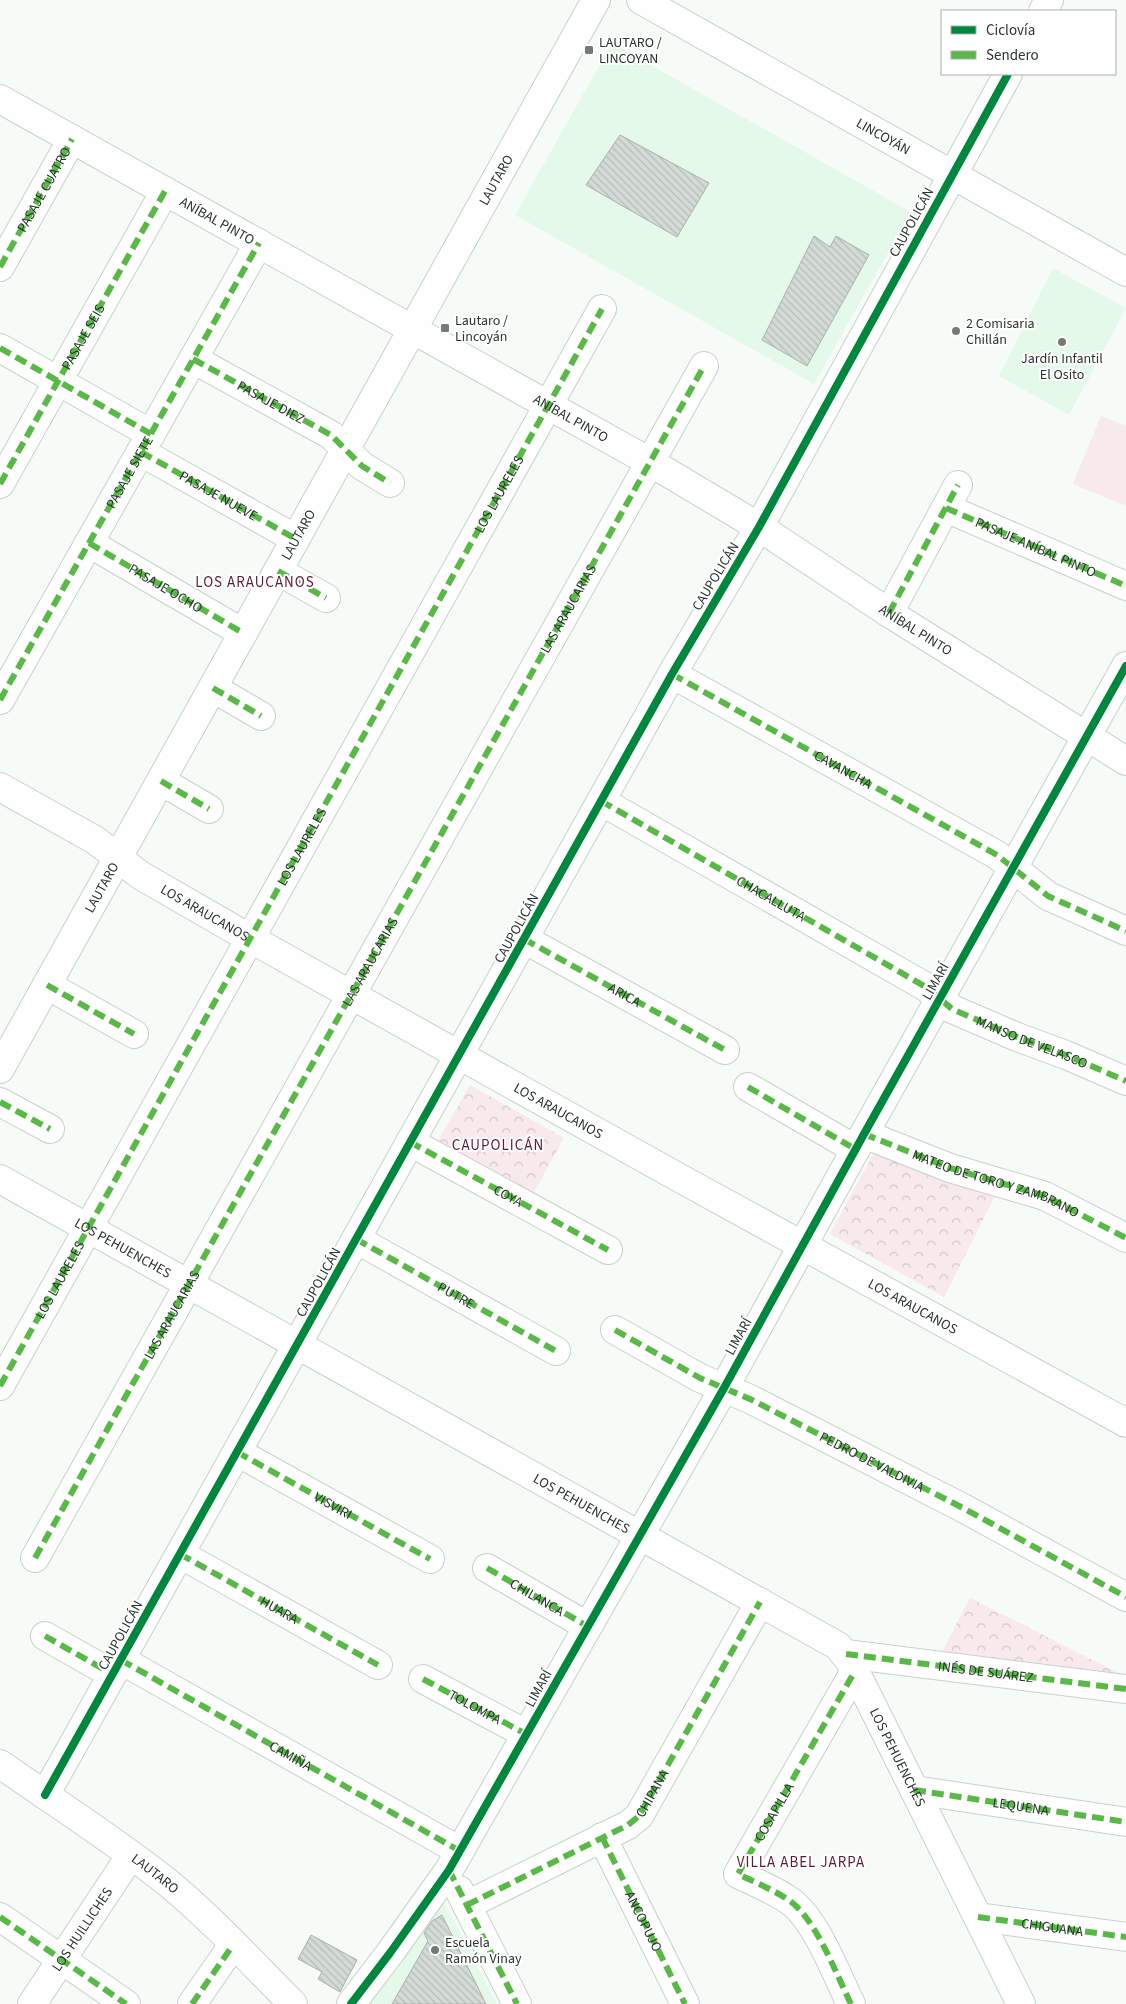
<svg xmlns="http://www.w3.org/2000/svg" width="1126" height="2004" font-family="'Source Sans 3',sans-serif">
  <defs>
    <pattern id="park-crowns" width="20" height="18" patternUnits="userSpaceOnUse" patternTransform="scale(1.25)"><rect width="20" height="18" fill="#f7e9ec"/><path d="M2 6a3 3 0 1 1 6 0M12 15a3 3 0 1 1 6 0" fill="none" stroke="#d4c8cb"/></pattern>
    <pattern id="building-back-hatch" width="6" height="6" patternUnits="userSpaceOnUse" patternTransform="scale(1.25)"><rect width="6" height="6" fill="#d4dbd6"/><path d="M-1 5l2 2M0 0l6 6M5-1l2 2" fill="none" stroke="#b6bdb8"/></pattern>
  </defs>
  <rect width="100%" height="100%" fill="#f6fbf7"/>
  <path fill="#e4f9ea" d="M 612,43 L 911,212 L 814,384 L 515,215 Z
    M 1053,268 L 1126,308 L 1069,415 L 999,376 Z
    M 441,1896 L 497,2004 L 361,2004 Z"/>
  <path fill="url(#park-crowns)" d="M 470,1085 L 564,1138 L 529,1201 L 434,1148 Z
    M 876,1149 L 997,1192 L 944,1297 L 830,1234 Z
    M 970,1598 L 1126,1677 L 940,1656 Z"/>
  <path fill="#f7e9ec" d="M 1101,416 L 1126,426 L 1126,506 L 1073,484 Z"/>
  <path fill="url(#building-back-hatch)" stroke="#abb1ac" d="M 620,135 L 709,183 L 677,237 L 586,185 Z
    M 814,236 L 830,247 L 836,236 L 869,255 L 807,366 L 762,340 Z
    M 442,1915 L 486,2004 L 392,2004 L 428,1941 L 424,1933 L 432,1921 Z
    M 311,1935 L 357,1960 L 340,1992 L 318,1979 L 322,1972 L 298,1959 Z"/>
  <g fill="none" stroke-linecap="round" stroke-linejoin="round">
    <defs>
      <g id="minor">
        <path id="s1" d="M 641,0 L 1126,272"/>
        <path d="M 1043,11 L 1049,0"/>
        <path id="s2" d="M 0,99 L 650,462 L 759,527 L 889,613 L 1126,761"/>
        <path id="s3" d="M 0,267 L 72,139"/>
        <path d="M 0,348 L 151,434"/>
        <path d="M 193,359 L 331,435 L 362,466 L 390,483"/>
        <path id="s4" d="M 141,452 L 296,539"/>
        <path id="s5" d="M 0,484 L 165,191"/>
        <path id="s6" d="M 946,508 L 1126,586"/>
        <path d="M 89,543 L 243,633"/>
        <path d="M 278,571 L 326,598"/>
        <path d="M 889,613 L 958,485"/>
        <path d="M 672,674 L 997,855 L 1048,896 L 1126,931"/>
        <path d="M 213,688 L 261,716"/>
        <path id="s7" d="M 0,700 L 259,243"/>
        <path d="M 161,781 L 209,809"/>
        <path id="s8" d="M 0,787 L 95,840 L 140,875 L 251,939 L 676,1176 L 1126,1423"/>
        <path id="s9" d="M 601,801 L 926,987 L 952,1009 L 1017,1037 L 1066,1055 L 1126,1081"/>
        <path d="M 524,939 L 725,1050"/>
        <path d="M 47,985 L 134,1034"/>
        <path id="s10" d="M 0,1069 L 596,0"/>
        <path d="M 748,1087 L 855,1149"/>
        <path d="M 0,1102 L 50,1129"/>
        <path d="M 864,1134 L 950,1168 L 1045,1196 L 1126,1238"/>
        <path id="s11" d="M 410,1142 L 608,1250"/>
        <path id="s12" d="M 0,1179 L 838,1646 L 851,1663 L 1021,2004"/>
        <path d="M 356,1239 L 556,1351"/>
        <path d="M 615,1330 L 700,1378 L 750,1399 L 963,1508 L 1126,1597"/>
        <path id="s13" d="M 0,1386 L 602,309"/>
        <path id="s14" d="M 237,1452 L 430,1559"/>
        <path id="s15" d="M 180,1554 L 378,1665"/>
        <path id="s16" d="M 35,1558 L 704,366"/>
        <path d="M 487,1568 L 587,1626"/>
        <path d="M 45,1636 L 112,1674"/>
        <path d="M 846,1654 L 1126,1689"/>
        <path id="s17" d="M 121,1660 L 460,1851"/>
        <path d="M 423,1679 L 526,1734"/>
        <path id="s18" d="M 0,1764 C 56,1803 114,1840 167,1882 C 212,1919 252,1963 293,2004"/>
        <path id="s19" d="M 914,1790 L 1126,1822"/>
        <path d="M 45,1795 L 672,674 L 759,527 L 1008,74"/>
        <path d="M 602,1837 L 685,2004"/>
        <path d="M 459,1890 L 517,2004"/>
        <path id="s20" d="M 467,1905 L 628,1825 L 639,1816 L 760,1602"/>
        <path d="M 0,1917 L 126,2004"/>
        <path id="s21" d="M 978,1917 L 1126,1937"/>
        <path id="s22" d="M 32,2004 L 131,1855"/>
        <path d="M 192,2004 L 233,1945"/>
        <path d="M 351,2004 L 390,1953 L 449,1870 L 724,1388 L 864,1134 L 1126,666"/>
        <path d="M 851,2004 C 836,1974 815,1916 787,1899 C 772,1889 754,1882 738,1874 L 855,1671"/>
      </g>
    </defs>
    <use href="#minor" stroke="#c9d1cb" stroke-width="30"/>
    <use href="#minor" stroke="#fefefe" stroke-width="28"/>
    <g stroke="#58b947" stroke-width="6" stroke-dasharray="12 6" stroke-linecap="butt">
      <path d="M 0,267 L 72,139"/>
      <path d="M 0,348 L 151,434"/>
      <path id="s23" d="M 193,359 L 331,435 L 362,466 L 390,483"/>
      <path d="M 141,452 L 296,539"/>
      <path d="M 0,484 L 165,191"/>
      <path d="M 946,508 L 1126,586"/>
      <path id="s24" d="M 89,543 L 243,633"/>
      <path d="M 278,571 L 326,598"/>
      <path d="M 889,613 L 958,485"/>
      <path id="s25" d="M 672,674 L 997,855 L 1048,896 L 1126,931"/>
      <path d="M 213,688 L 261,716"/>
      <path d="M 0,700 L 259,243"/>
      <path d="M 161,781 L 209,809"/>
      <path d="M 601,801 L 926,987 L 952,1009 L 1017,1037 L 1066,1055 L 1126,1081"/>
      <path id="s26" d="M 524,939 L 725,1050"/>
      <path d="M 47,985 L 134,1034"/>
      <path d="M 748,1087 L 855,1149"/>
      <path d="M 0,1102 L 50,1129"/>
      <path id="s27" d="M 864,1134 L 950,1168 L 1045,1196 L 1126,1238"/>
      <path d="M 410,1142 L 608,1250"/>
      <path id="s28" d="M 356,1239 L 556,1351"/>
      <path id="s29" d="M 615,1330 L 700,1378 L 750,1399 L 963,1508 L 1126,1597"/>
      <path d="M 0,1386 L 602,309"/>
      <path d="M 237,1452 L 430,1559"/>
      <path d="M 180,1554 L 378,1665"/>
      <path d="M 35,1558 L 704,366"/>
      <path id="s30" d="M 487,1568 L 587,1626"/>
      <path d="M 45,1636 L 112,1674"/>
      <path id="s31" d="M 846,1654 L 1126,1689"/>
      <path d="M 121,1660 L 460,1851"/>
      <path id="s32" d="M 423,1679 L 526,1734"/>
      <path d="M 914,1790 L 1126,1822"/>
      <path id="s33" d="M 602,1837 L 685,2004"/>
      <path d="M 449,1870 L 517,2004"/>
      <path d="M 467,1905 L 628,1825 L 639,1816 L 760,1602"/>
      <path d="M 0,1917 L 126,2004"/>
      <path d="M 978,1917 L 1126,1937"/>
      <path d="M 192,2004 L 233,1945"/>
      <path id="s34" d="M 851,2004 C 836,1974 815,1916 787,1899 C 772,1889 754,1882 738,1874 L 855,1671"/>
    </g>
    <defs>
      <path id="cycleway" d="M 45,1795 L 672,674 L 759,527 L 1008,74
        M 351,2004 L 390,1953 L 449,1870 L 724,1388 L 864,1134 L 1126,666"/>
    </defs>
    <use href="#cycleway" stroke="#fff" stroke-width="11"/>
    <use href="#cycleway" stroke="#00873e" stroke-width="8"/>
  </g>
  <g fill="#727b75" stroke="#fff" stroke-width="2">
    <rect x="584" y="45" width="10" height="10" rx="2.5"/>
    <rect x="440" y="323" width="10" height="10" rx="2.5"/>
    <circle cx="956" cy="331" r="5"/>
    <circle cx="1062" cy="342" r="5"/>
    <circle cx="435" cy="1950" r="5"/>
  </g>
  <g text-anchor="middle" stroke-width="4" stroke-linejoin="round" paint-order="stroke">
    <g font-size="14" fill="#2b362f" stroke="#fff" text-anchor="start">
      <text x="599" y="47">LAUTARO /<tspan x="599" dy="16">LINCOYAN</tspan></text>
      <text x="455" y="325">Lautaro /<tspan x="455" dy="16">Lincoyán</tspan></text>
      <text x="966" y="328">2 Comisaria<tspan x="966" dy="16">Chillán</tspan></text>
      <text x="1062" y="363" text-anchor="middle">Jardín Infantil<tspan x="1062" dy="16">El Osito</tspan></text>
      <text x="445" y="1947">Escuela<tspan x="445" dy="16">Ramón Vinay</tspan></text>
    </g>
    <g font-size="14" fill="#2b362f" stroke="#fff">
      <text dy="5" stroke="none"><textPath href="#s1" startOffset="278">LINCOYÁN</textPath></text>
      <text dy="5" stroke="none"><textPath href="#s10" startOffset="1018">LAUTARO</textPath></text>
      <text dy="5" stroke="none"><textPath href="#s3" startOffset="89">PASAJE CUATRO</textPath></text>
      <text dy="5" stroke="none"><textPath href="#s2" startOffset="249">ANÍBAL PINTO</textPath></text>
      <text transform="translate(911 222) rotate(-61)" y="5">CAUPOLICÁN</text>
      <text dy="5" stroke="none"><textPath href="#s5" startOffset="169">PASAJE SEIS</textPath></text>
      <text dy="5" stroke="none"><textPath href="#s23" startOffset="89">PASAJE DIEZ</textPath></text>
      <text dy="5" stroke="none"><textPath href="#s2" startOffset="654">ANÍBAL PINTO</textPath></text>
      <text dy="5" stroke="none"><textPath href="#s7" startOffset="262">PASAJE SIETE</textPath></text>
      <text dy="5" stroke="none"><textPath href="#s13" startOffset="1022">LOS LAURELES</textPath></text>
      <text dy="5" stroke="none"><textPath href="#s4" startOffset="89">PASAJE NUEVE</textPath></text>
      <text dy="5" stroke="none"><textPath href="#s10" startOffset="612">LAUTARO</textPath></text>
      <text dy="5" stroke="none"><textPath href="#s6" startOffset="98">PASAJE ANÍBAL PINTO</textPath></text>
      <text transform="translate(715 576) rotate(-59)" y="5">CAUPOLICÁN</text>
      <text dy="5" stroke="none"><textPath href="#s24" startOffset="89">PASAJE OCHO</textPath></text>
      <text dy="5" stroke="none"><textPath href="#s16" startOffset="1089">LAS ARAUCARIAS</textPath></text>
      <text dy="5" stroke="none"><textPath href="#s2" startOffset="1059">ANÍBAL PINTO</textPath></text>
      <text dy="5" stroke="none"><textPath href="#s25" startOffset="196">CAVANCHA</textPath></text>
      <text dy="5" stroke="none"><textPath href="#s13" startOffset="618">LOS LAURELES</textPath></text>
      <text dy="5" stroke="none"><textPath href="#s10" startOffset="208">LAUTARO</textPath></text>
      <text dy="5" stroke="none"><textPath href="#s9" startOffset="196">CHACALLUTA</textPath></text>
      <text dy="5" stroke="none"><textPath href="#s8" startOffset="241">LOS ARAUCANOS</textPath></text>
      <text transform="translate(516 928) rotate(-61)" y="5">CAUPOLICÁN</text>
      <text dy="5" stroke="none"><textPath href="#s16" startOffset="684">LAS ARAUCARIAS</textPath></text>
      <text transform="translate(935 981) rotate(-61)" y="5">LIMARÍ</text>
      <text dy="5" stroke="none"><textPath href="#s26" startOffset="115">ARICA</textPath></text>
      <text dy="5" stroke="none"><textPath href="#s9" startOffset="495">MANSO DE VELASCO</textPath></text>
      <text dy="5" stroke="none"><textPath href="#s8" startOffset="646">LOS ARAUCANOS</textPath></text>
      <text dy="5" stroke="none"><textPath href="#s27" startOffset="141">MATEO DE TORO Y ZAMBRANO</textPath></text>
      <text dy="5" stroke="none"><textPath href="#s11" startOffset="112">COYA</textPath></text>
      <text dy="5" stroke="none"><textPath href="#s12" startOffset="141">LOS PEHUENCHES</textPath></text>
      <text dy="5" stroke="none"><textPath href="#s13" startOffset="122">LOS LAURELES</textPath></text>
      <text transform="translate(318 1282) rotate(-61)" y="5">CAUPOLICÁN</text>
      <text dy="5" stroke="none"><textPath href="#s28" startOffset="115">PUTRE</textPath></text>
      <text dy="5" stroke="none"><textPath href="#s8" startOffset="1051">LOS ARAUCANOS</textPath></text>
      <text dy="5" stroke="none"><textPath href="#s16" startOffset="279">LAS ARAUCARIAS</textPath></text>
      <text transform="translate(738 1336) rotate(-61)" y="5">LIMARÍ</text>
      <text dy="5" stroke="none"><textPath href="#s29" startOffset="289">PEDRO DE VALDIVIA</textPath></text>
      <text dy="5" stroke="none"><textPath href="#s12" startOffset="666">LOS PEHUENCHES</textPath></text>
      <text dy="5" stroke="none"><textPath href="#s14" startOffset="110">VISVIRI</textPath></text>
      <text dy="5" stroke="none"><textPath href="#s30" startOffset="58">CHILANCA</textPath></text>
      <text dy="5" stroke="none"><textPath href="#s15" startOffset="114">HUARA</textPath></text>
      <text transform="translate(120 1635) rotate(-61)" y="5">CAUPOLICÁN</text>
      <text dy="5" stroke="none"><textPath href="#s31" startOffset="141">INÉS DE SUÁREZ</textPath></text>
      <text transform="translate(538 1688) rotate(-61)" y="5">LIMARÍ</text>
      <text dy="5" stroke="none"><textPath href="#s32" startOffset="59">TOLOMPA</textPath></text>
      <text dy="5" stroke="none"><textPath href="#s17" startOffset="195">CAMIÑA</textPath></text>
      <text dy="5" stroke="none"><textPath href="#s12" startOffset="1086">LOS PEHUENCHES</textPath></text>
      <text dy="5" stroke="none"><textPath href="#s20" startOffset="220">CHIPANA</textPath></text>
      <text dy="5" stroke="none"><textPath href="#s19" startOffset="108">LEQUENA</textPath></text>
      <text dy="5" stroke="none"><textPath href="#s34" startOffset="251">COSAPILLA</textPath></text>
      <text dy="5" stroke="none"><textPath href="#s18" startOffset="190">LAUTARO</textPath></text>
      <text dy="5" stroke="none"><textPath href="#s33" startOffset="94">ANCOPUJO</textPath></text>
      <text dy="5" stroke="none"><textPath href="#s21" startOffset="75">CHIGUANA</textPath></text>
      <text dy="5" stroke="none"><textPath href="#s22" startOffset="90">LOS HUILLICHES</textPath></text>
    </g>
    <g font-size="15" letter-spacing="1" fill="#5d1b37" stroke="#fff">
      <text x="255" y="587">LOS ARAUCANOS</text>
      <text x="498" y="1150">CAUPOLICÁN</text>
      <text x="801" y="1867">VILLA ABEL JARPA</text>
    </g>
  </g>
  <rect x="941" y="10" width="175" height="65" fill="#ffffff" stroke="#aaafac"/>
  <rect x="951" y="26" width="25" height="8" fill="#00873e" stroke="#aaafac"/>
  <text x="986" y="35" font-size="15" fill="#2b362f">Ciclovía</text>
  <rect x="951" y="51" width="25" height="8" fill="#58b947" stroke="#aaafac"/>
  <text x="986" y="60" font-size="15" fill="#2b362f">Sendero</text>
</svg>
